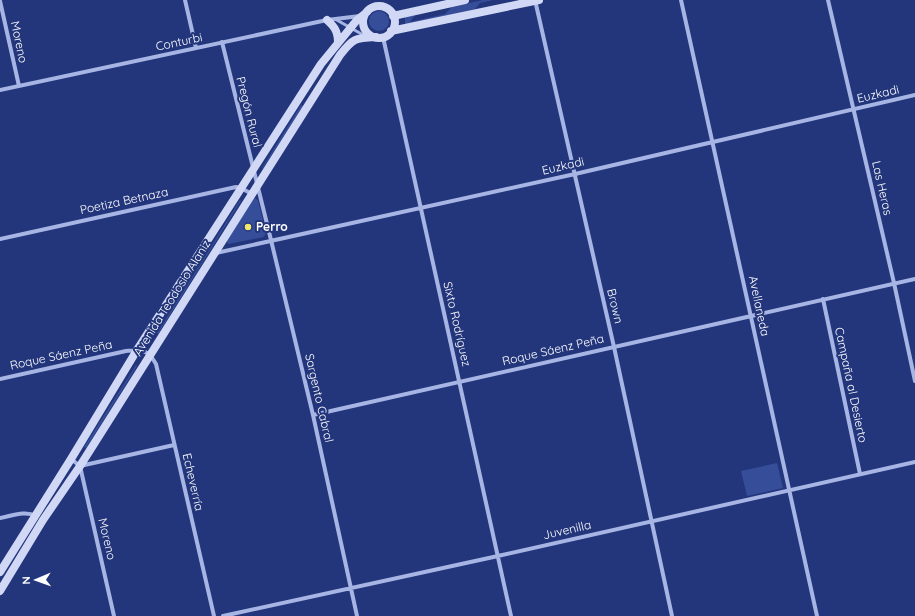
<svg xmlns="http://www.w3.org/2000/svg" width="915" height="616" font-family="Quicksand,sans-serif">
  <rect width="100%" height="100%" fill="#23367c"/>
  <path fill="#364d9a" d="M 483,0 L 493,0 L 480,3 L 475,9 L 405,25 L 405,17 L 415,15 L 410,22 L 445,14 L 452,7 Z
    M369 21a10 10 0 1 1 20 0a10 10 0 1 1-20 0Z
    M 301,105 L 303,106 L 263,168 L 262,168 Z
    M 253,197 L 258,200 L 266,233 L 264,237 L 228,244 L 226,239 Z
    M 240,200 L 241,201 L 158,334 L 157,333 Z
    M 136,365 L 137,366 L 86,448 L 84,447 Z
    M 777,463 L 783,488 L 747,496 L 741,471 Z"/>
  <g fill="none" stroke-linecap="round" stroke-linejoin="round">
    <path stroke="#a7b5e5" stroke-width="3" d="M 335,19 L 365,36"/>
    <path stroke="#a7b5e5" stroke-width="4" d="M 185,0 L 196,48
      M 535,0 L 614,347 L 672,616
      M 681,0 L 817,616
      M 828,0 L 894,283 L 915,381
      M 0,1 L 19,86
      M 383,37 L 511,616
      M 222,42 L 271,240 L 313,415 L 357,616
      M 0,90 L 327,20 L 360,16
      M 0,239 L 236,187 L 241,188 L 252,194
      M 216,253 L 575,174 L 915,95
      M 823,299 L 860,474
      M 0,379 L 126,351 C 143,350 147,349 156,364 L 214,616
      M 313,415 L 915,279
      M 71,459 L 80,466 L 174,445
      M 80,466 L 114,616
      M 0,518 C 12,516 25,510 36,516
      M 223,616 L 498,556 L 915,462"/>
    <path stroke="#d0d8f5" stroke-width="8" d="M363 22a16 16 0 1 1 32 0a16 16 0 1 1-32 0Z
      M 393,16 L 465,0
      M 327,20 C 335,27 338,32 338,43
      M 391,31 L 539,0
      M 0,572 L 71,459 L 137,350 L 321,64 L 357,20 L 367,12
      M 0,591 L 43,520 L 80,466 L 340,55 C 353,38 355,38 376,37"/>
  </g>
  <circle fill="#f0e86a" stroke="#23367c" stroke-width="1.5" cx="248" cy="227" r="4"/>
  <g text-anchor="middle" stroke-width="4" stroke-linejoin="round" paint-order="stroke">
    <g font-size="12" fill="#fff" stroke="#23367c">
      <text transform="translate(19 42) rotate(78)" y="4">Moreno</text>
      <text transform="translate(179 42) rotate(-12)" y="4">Conturbi</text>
      <text transform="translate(878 94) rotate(-13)" y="4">Euzkadi</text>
      <text transform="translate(249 112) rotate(76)" y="4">Pregón Rural</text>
      <text transform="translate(563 166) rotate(-13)" y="4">Euzkadi</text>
      <text transform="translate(882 188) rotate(77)" y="4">Las Heras</text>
      <text transform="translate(124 201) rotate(-12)" y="4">Poetiza Betnaza</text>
      <text transform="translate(172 298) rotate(-58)" y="4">Avenida Teodosio Alaniz</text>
      <text transform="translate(615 306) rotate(77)" y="4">Brown</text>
      <text transform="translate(759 306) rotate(78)" y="4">Avellaneda</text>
      <text transform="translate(457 324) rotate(77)" y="4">Sixto Rodríguez</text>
      <text transform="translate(553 350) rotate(-13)" y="4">Roque Sáenz Peña</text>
      <text transform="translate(61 355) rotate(-12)" y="4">Roque Sáenz Peña</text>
      <text transform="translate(851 385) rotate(78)" y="4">Campaña al Desierto</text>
      <text transform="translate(319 398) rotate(77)" y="4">Sargento Cabral</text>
      <text transform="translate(193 482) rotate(77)" y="4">Echeverría</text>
      <text transform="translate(567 530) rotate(-13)" y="4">Juvenilla</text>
      <text transform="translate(107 539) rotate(77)" y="4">Moreno</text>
    </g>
    <g font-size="12" font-weight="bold" fill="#fff" stroke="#23367c" text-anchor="start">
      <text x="256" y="231">Perro</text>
    </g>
  </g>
  <g transform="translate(36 580) rotate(268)" stroke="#23367c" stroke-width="3" paint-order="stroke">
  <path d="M0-3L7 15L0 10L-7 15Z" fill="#ffffff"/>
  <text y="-6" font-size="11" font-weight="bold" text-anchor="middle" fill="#ffffff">N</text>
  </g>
</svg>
